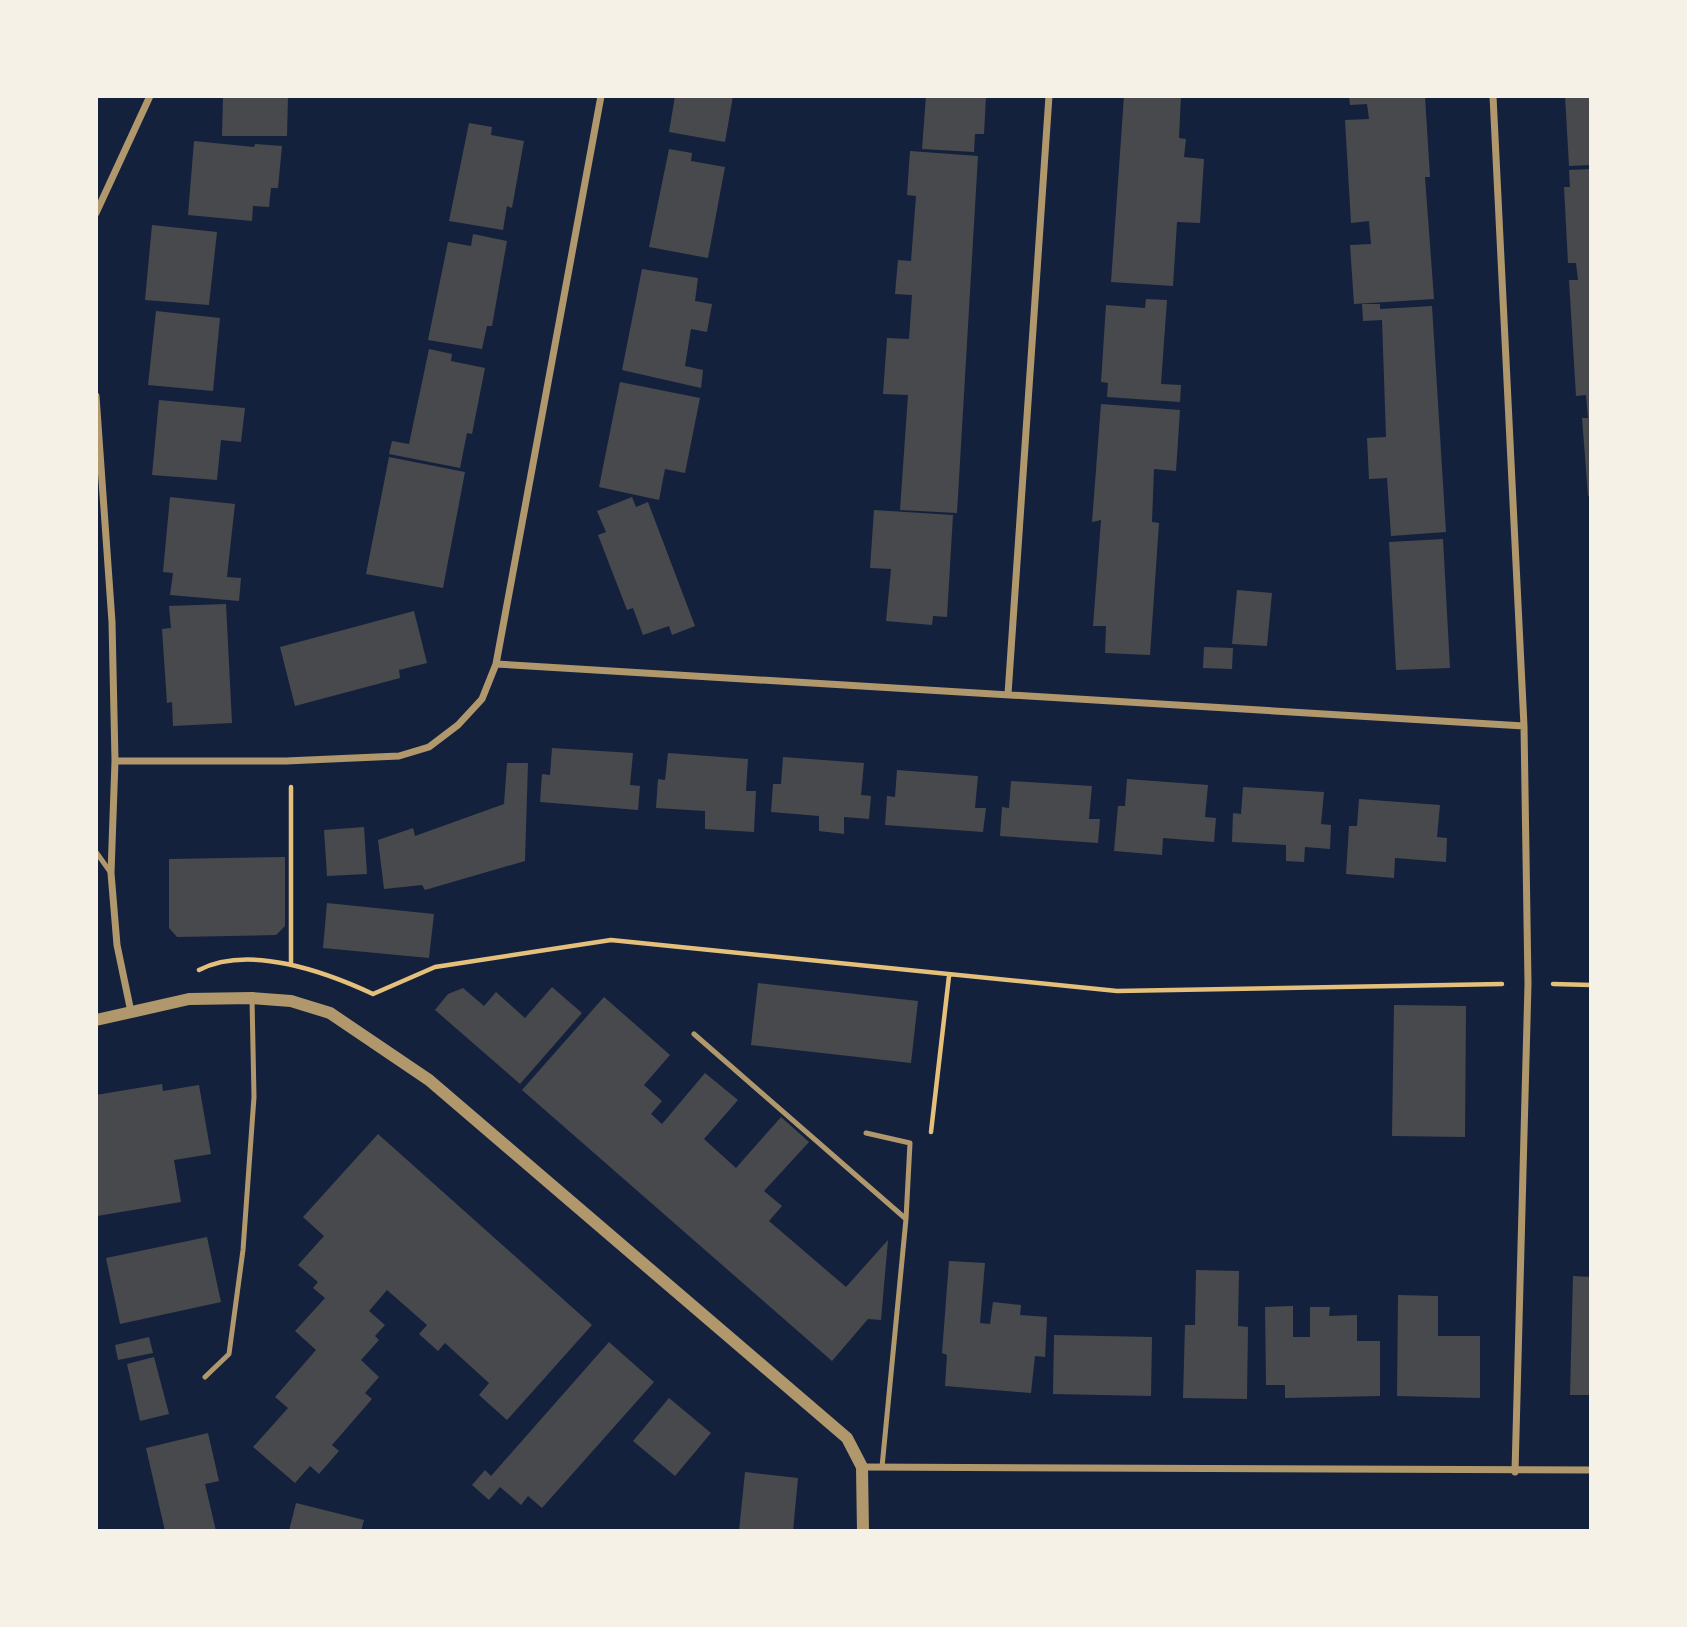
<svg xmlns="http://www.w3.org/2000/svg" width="1687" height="1627" font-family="'Source Sans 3',sans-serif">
  <rect width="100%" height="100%" fill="#14213d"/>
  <path fill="#48494c" d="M 223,96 L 288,96 L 287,136 L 222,136 Z
    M 675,96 L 733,96 L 725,142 L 669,132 Z
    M 926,96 L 986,96 L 984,134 L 975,134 L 974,152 L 922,149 Z
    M 1124,96 L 1181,96 L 1179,138 L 1186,139 L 1184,157 L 1204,159 L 1200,223 L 1177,222 L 1173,286 L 1111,282 Z
    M 1349,96 L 1425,96 L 1430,177 L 1425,177 L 1434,299 L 1354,304 L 1350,245 L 1371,244 L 1369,221 L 1351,223 L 1345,120 L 1369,119 L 1367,104 L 1350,105 Z
    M 1565,96 L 1591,96 L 1591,165 L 1569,166 Z
    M 469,123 L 492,127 L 491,135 L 524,141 L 512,208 L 507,206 L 503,230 L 449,221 Z
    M 194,141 L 254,147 L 255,144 L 282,146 L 278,188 L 271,188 L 269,207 L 253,206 L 252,221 L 188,215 Z
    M 669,149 L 692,153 L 691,161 L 725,167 L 708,258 L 649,247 Z
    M 910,151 L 978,156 L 957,513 L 900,510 L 908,395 L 883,394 L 887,338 L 909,339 L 912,295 L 895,294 L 898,260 L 911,261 L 916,196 L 907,195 Z
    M 1591,169 L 1591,496 L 1588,496 L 1582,418 L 1588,418 L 1586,395 L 1576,396 L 1569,280 L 1578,280 L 1576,263 L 1568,263 L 1564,187 L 1570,187 L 1569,170 Z
    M 152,225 L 217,232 L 209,305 L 145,300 Z
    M 473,234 L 507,241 L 492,326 L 487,326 L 482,349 L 428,340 L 448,242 L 471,246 Z
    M 642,269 L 698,278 L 695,301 L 712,304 L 707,332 L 691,329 L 685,366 L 703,370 L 701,388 L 622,370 Z
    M 1146,299 L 1167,300 L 1161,384 L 1181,385 L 1180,402 L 1107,397 L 1108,383 L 1101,382 L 1106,305 L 1145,308 Z
    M 1362,304 L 1380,304 L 1380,309 L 1432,306 L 1446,532 L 1391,536 L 1387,478 L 1369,479 L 1367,438 L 1386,437 L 1382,320 L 1363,321 Z
    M 156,311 L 220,318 L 213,391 L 148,385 Z
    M 429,349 L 452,354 L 451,361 L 485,368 L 472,434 L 467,433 L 460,468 L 389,454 L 392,441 L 409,444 Z
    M 620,382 L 700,398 L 685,473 L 665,469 L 659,500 L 599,487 Z
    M 159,400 L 245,408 L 241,442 L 221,440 L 217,480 L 152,475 Z
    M 1101,404 L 1180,410 L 1176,471 L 1154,469 L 1152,522 L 1159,523 L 1150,655 L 1105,653 L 1106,626 L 1093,626 L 1101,520 L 1092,522 Z
    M 389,457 L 465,472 L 443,588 L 366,574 Z
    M 170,497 L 235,504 L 227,577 L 241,578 L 239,601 L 170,595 L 173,573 L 163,572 Z
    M 632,497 L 636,507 L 648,502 L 695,626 L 672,635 L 669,626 L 643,635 L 633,608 L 627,610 L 598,535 L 606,532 L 597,511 Z
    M 874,510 L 953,515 L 947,617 L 933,616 L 932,625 L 886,621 L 891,569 L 870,568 Z
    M 1443,539 L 1450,668 L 1396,670 L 1389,542 Z
    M 1237,590 L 1272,593 L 1267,646 L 1232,644 Z
    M 226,604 L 232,723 L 173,726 L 172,702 L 167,703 L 162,629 L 171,628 L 169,606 Z
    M 414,611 L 427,663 L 399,670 L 400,678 L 295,706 L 280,647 Z
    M 1204,647 L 1233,648 L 1232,669 L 1203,668 Z
    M 552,748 L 633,753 L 630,785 L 640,786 L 638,810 L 540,802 L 542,774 L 550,775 Z
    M 668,753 L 748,759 L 746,791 L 756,791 L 754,832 L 705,829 L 705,811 L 656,808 L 658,779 L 665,780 Z
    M 783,757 L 864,763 L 861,795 L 871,796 L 869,819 L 844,817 L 844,834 L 819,831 L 819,816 L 771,812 L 773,784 L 781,784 Z
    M 507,763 L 528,763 L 525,861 L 425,890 L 422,885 L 384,889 L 378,840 L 413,828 L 415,836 L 504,804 Z
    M 897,770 L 978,776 L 975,808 L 986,808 L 983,832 L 885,825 L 887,796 L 895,797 Z
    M 1127,779 L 1208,785 L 1205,817 L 1216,818 L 1214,842 L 1163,838 L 1162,855 L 1114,851 L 1118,806 L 1125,806 Z
    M 1011,781 L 1092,786 L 1089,819 L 1100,819 L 1098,843 L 1000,836 L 1002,807 L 1009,808 Z
    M 1243,787 L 1324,792 L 1321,824 L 1331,825 L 1330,849 L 1305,847 L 1304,862 L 1286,861 L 1286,845 L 1232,842 L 1233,813 L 1241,814 Z
    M 1359,799 L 1440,805 L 1437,837 L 1447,838 L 1446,862 L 1395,858 L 1394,878 L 1346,874 L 1349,826 L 1357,826 Z
    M 364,827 L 367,874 L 327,876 L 324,830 Z
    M 285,857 L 285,926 L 276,935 L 177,937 L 169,928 L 169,859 Z
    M 327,903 L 434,914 L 429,958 L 323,948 Z
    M 758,983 L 918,1001 L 911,1063 L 751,1045 Z
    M 552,987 L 582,1013 L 520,1084 L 435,1010 L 448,994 L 463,988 L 484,1006 L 496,992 L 525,1018 Z
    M 604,997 L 670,1055 L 644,1085 L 662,1101 L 651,1114 L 662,1124 L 705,1073 L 738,1100 L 704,1139 L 736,1168 L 781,1117 L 809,1142 L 764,1191 L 782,1206 L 769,1221 L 846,1287 L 888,1240 L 881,1320 L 868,1319 L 832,1361 L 522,1090 Z
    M 1394,1005 L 1466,1006 L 1465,1137 L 1392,1136 Z
    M 162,1084 L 163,1091 L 199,1085 L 211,1154 L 174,1160 L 181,1202 L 97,1216 L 96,1095 Z
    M 378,1134 L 592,1325 L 507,1420 L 479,1395 L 489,1383 L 445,1343 L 438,1351 L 419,1334 L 427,1325 L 387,1290 L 369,1311 L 385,1325 L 375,1336 L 379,1340 L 361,1360 L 379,1377 L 365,1393 L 372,1399 L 332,1445 L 339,1451 L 319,1474 L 310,1466 L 295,1483 L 253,1447 L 288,1408 L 275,1397 L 316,1350 L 295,1331 L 325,1298 L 313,1288 L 318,1282 L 298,1265 L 324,1236 L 303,1217 Z
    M 207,1237 L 221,1302 L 120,1324 L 106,1258 Z
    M 949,1261 L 985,1263 L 980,1323 L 990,1324 L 993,1302 L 1021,1305 L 1020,1315 L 1047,1317 L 1045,1357 L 1035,1356 L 1031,1393 L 945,1386 L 947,1355 L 942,1353 Z
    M 1196,1270 L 1239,1271 L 1238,1326 L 1248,1327 L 1247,1399 L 1183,1398 L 1185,1325 L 1195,1325 Z
    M 1573,1276 L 1591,1277 L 1591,1395 L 1570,1395 Z
    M 1398,1295 L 1438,1296 L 1438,1336 L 1480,1336 L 1480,1398 L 1397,1396 Z
    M 1293,1306 L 1293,1337 L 1310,1337 L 1310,1307 L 1330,1307 L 1329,1316 L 1357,1315 L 1357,1341 L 1380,1341 L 1380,1396 L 1285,1398 L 1285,1385 L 1266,1385 L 1265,1307 Z
    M 1054,1335 L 1152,1337 L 1151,1396 L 1053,1394 Z
    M 149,1337 L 153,1353 L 118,1360 L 115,1345 Z
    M 609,1342 L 654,1382 L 542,1508 L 528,1496 L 521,1505 L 500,1487 L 489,1500 L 472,1485 L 485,1470 L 491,1476 Z
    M 154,1357 L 169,1414 L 140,1421 L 127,1364 Z
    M 669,1398 L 711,1433 L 675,1476 L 633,1441 Z
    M 208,1433 L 219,1481 L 205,1484 L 216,1531 L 165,1531 L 146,1448 Z
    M 745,1472 L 798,1478 L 793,1531 L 739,1531 Z
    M 296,1503 L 364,1520 L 361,1531 L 289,1531 Z"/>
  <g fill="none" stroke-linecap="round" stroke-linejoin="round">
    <path stroke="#e5c07b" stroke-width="4.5" d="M 291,965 L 291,787
      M 199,970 C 249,944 326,972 373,994 L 435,967 L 611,940 L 1117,991 L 1502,984
      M 1553,984 L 1591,985
      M 931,1132 L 949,976"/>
    <path stroke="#b1986c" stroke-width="5" d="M 96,852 L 111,873
      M 694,1034 L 906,1219 L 882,1467
      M 866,1133 L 910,1143 L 906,1219
      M 205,1377 L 229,1354 L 243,1250 L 254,1097 L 252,998"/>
    <path stroke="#b1986c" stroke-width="7" d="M 1493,96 L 1524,726 L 1528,984 L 1515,1472
      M 96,213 L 150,96
      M 96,396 L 112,622 L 115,761 L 111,873 L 117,945 L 131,1012
      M 496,664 L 1524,726
      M 1008,694 L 1049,96
      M 115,761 L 286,761 L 399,756 L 429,747 L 458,725 L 482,699 L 496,664 L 601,96
      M 862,1467 L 1591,1470"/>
    <path stroke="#b1986c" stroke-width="12" d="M 96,1020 L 189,999 L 252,998 L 291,1001 L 330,1013 L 429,1080 L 847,1438 L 862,1467 L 863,1531"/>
  </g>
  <rect width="1687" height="1627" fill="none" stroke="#f6f1e7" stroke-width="196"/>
</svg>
